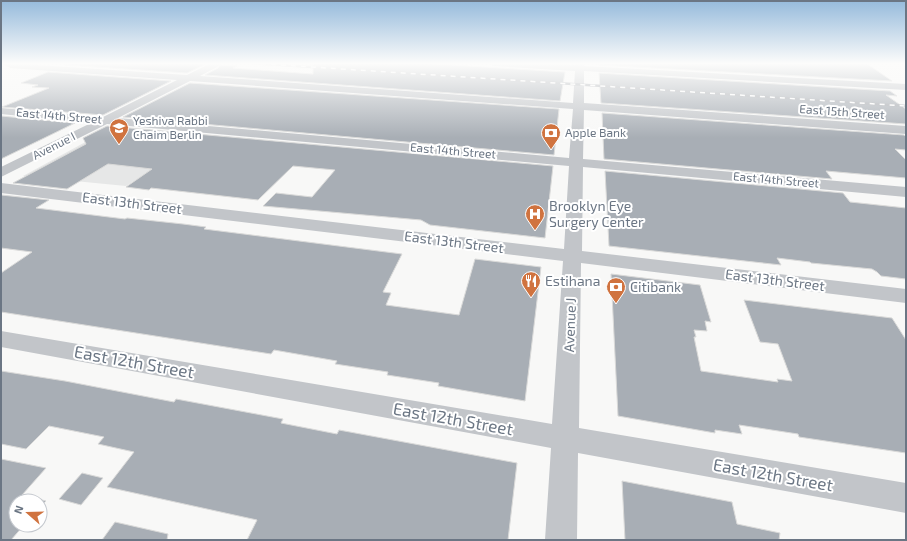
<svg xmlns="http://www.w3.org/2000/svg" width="907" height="541" font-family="'Exo 2',sans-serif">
  <rect width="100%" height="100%" fill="#f8f8f7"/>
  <path fill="#e6e7e7" d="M 113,127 L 166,161 L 126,186 L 23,176 Z"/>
  <path fill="#a8aeb5" stroke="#dadad9" d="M 72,63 L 189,63 L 206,64 L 187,73 L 65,65 Z
    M 313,63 L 421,63 L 565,72 L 560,101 L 205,75 L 218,68 L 220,65 L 237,66 L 233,68 L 313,74 Z
    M 597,63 L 866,63 L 892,81 L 598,65 Z
    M 48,72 L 171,81 L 103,115 L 2,107 L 49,88 L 32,87 L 38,85 L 21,83 Z
    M 599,73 L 890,91 L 897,96 L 886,95 L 906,109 L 906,124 L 601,103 Z
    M 190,83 L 559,109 L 554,155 L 123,117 Z
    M 602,113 L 904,135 L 906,137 L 906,150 L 895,149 L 906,160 L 906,178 L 826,171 L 832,179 L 604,159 Z
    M 1,116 L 75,123 L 1,159 Z
    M 107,126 L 553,166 L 545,238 L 430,225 L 421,220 L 263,206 L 276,193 L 312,197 L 335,170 L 293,166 L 258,200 L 151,188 L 149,190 L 126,187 L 152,169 L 108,164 L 67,189 L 13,183 L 86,144 L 83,138 Z
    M 605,171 L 843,193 L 850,202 L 906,208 L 906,279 L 881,276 L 877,272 L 872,269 L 811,263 L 810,262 L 777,258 L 781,265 L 609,246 Z
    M 1,195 L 49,200 L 36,208 L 125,219 L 127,218 L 183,224 L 206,227 L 204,229 L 402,254 L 383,292 L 391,293 L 386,305 L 459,315 L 475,259 L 541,267 L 525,401 L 438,386 L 439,383 L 387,375 L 388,372 L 335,364 L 337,361 L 274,350 L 271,354 L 1,312 L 1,273 L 32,252 L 1,248 Z
    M 611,274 L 700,285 L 711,322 L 705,321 L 707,331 L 694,330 L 696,337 L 694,337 L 701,371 L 778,382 L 777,379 L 792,381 L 778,344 L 760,342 L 744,300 L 892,318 L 906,340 L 906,453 L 799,437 L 798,434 L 739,425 L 742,434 L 715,430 L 715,433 L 618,416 Z
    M 1,371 L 65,381 L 174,402 L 176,399 L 283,419 L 281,423 L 337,434 L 339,430 L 517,463 L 508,540 L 247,540 L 257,520 L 107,487 L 134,452 L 98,444 L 104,437 L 49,426 L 26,449 L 1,444 Z
    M 1,459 L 46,468 L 22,495 L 46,501 L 40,507 L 40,501 L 16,501 L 16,525 L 24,525 L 11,540 L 1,540 Z
    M 82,473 L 103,478 L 81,505 L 59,499 Z
    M 622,481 L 732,502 L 737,524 L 780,533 L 779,540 L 625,540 Z
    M 115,522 L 168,534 L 167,540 L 102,540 Z"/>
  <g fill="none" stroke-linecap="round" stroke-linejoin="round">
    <path fill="#c2c5c9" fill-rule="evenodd" d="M 8,63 L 187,75 L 211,63 L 216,63 L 219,65 L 217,67 L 200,76 L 573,103 L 575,71 L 493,66 L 488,63 L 536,63 L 575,65 L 576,63 L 584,63 L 584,66 L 906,84 L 906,90 L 584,71 L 584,103 L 906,126 L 906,134 L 584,110 L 583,159 L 906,187 L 906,197 L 583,167 L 582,251 L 906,289 L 906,303 L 581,263 L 579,428 L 906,483 L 906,513 L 578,453 L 577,540 L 545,540 L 551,448 L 1,347 L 1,331 L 552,424 L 563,261 L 1,193 L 1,183 L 564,249 L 569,166 L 107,124 L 1,177 L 1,167 L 91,123 L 1,114 L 1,108 L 103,117 L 177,80 L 10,68 L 5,65 ZM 190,81 L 573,109 L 569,158 L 118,118 Z"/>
    <defs>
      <path id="rail" d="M 251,63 L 906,106"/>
    </defs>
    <use href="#rail" stroke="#a4a8ae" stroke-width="2.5"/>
    <use href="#rail" stroke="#fff" stroke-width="1.5" stroke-dasharray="5" stroke-linecap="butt"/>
  </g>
  <linearGradient id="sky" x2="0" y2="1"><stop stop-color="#95badb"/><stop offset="0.46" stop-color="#fcfcfb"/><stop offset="1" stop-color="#fcfcfb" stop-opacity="0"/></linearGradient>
  <rect width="907" height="138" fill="url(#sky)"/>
  <defs>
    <symbol id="school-pin" viewBox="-11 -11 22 30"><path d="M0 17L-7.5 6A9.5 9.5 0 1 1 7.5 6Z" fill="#d0733f" stroke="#fff"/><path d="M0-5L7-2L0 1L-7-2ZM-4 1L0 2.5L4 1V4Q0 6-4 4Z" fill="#fff"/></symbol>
    <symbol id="bank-pin" viewBox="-11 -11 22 30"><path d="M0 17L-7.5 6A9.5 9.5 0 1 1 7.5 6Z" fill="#d0733f" stroke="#fff"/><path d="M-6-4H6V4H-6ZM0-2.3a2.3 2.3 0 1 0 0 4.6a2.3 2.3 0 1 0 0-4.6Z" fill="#fff"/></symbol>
    <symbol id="hospital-pin" viewBox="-11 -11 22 30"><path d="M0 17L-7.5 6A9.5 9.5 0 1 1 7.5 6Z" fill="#d0733f" stroke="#fff"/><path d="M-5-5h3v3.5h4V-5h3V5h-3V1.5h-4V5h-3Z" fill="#fff"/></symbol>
    <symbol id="restaurant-pin" viewBox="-11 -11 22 30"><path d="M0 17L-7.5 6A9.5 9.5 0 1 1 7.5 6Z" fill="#d0733f" stroke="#fff"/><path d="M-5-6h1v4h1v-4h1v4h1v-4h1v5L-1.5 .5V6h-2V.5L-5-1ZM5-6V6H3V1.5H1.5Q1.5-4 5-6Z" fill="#fff"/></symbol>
  </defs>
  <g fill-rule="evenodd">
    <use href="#school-pin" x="108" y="117" width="22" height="30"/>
    <use href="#bank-pin" x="540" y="122" width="22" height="30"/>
    <use href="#hospital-pin" x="524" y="203" width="22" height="30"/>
    <use href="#restaurant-pin" x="520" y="270" width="22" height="30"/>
    <use href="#bank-pin" x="605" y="276" width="22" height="30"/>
  </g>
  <g text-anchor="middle" stroke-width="4" stroke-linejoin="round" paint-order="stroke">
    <g font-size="12" fill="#6b7684" stroke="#fff">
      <text transform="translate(842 112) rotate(4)" y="4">East 15th Street</text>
      <text transform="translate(59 116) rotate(5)" y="4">East 14th Street</text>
      <text transform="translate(54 146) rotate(-27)" y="4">Avenue I</text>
      <text transform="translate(453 151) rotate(5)" y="4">East 14th Street</text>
      <text transform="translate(776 180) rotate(5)" y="4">East 14th Street</text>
    </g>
    <g font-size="12" fill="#6b7684" stroke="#fff" text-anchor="start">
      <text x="133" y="125">Yeshiva Rabbi<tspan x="133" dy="14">Chaim Berlin</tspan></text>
      <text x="565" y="137">Apple Bank</text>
    </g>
    <g font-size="14" fill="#6b7684" stroke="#fff">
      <text transform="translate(132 203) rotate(7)" y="5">East 13th Street</text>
      <text transform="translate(454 242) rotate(7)" y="5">East 13th Street</text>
      <text transform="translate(775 280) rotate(7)" y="5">East 13th Street</text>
      <text transform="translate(570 325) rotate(-88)" y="5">Avenue J</text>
    </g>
    <g font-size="14" fill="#6b7684" stroke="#fff" text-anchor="start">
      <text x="549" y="211">Brooklyn Eye<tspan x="549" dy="16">Surgery Center</tspan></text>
      <text x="545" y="286">Estihana</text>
      <text x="630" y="292">Citibank</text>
    </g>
    <g font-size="17" fill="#6b7684" stroke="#fff">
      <text transform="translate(134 362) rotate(10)" y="6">East 12th Street</text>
      <text transform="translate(453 419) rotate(10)" y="6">East 12th Street</text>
      <text transform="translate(773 475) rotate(10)" y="6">East 12th Street</text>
    </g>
  </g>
  <rect width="907" height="541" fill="none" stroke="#6b7684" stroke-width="4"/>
  <g transform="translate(28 513) rotate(290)"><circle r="19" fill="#ffffff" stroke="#c4c8ce"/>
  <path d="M0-3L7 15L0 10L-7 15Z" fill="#d0733f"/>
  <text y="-6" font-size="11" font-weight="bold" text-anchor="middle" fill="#6b7684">N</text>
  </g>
</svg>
